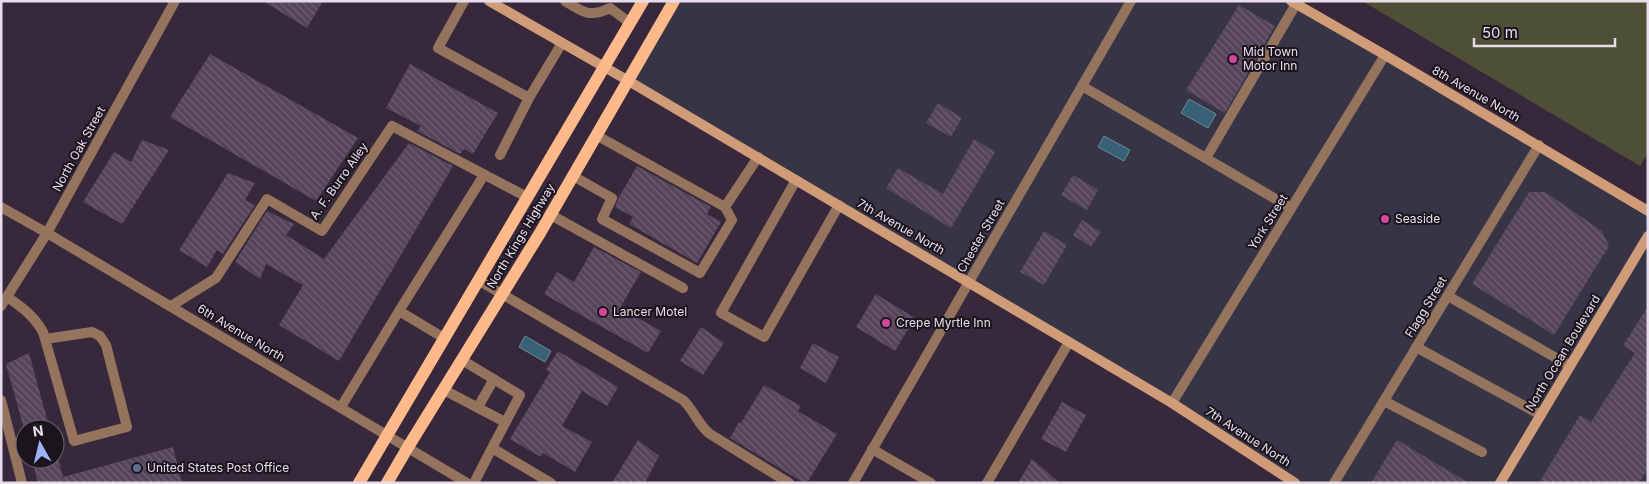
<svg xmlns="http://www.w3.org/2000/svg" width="1649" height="484" font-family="Inter,sans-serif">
  <defs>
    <pattern id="building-back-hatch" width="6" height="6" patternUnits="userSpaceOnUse" patternTransform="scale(1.25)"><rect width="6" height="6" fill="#55445a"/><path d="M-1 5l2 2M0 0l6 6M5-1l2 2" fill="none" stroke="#6d5f72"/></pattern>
  </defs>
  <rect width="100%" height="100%" fill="#38283c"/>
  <path fill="#363445" d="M 674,1 L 1291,1 L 1648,211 L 1648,483 L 1295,483 L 627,80 Z"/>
  <path fill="#4d4f36" d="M 1362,1 L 1648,1 L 1648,153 L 1640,166 Z"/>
  <path fill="#376276" stroke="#6c8799" d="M 1189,99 L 1216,114 L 1208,128 L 1181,113 Z
    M 1104,136 L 1130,150 L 1124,161 L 1098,147 Z
    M 525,336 L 551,351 L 545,362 L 519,347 Z"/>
  <path fill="url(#building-back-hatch)" d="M 263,1 L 323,1 L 307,28 Z
    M 1239,5 L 1275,26 L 1225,113 L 1186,90 Z
    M 210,54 L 358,138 L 316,201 L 170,117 Z
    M 410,64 L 498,113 L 473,154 L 464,149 L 460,154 L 417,131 L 421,126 L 386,108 Z
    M 938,103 L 962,118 L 951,137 L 926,123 Z
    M 974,139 L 995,152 L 951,228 L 886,188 L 898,168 L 943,194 Z
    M 142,140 L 169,150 L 122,224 L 83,202 L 114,152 L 131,162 Z
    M 409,143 L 453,166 L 339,361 L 279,325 L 303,285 L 266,264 L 260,279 L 235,262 L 267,211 L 294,224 L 286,235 L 324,259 Z
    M 637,166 L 711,207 L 707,214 L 721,222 L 697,263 L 629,224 L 633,217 L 615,207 L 619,197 Z
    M 228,173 L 255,183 L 245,200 L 255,205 L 223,254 L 217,250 L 207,267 L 179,250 Z
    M 1073,175 L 1098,190 L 1087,210 L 1061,195 Z
    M 1529,192 L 1545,192 L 1602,231 L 1609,246 L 1554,335 L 1472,284 Z
    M 1082,220 L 1101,232 L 1091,247 L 1073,235 Z
    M 1044,231 L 1067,245 L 1044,285 L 1020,272 Z
    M 594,247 L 641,272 L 620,308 L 661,331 L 648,353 L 544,294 L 557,272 L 574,282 Z
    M 876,294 L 915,318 L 895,351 L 856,327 Z
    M 1648,306 L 1648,469 L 1639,483 L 1539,483 L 1580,415 L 1591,422 L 1635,353 L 1623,346 Z
    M 701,327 L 724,343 L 703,375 L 680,361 Z
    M 813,343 L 839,357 L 826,383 L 800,368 Z
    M 558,351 L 618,387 L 607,406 L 582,391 L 562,426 L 592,442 L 575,472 L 543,453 L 541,457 L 510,439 L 550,372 L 546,370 Z
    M 29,353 L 41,397 L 50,429 L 24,429 L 6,364 Z
    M 764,385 L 801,406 L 798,411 L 837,434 L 807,483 L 804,483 L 730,438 L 739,422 L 741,423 Z
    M 1062,402 L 1086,415 L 1066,452 L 1041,439 Z
    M 638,440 L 659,456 L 645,483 L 612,483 Z
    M 1397,440 L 1469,483 L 1371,483 Z
    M 173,447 L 182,483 L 38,483 L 32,459 L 58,459 L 63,477 Z
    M 1032,459 L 1060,483 L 1018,483 Z"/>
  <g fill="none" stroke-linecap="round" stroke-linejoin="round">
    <path stroke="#95745e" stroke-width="10" d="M 464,1 L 438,48 L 529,98 L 500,155
      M 565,1 C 582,12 590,18 610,8
      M 610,8 L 630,23
      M 1082,86 L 1291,208
      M 529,98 L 562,43
      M 596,135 L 725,207 L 758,157
      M 573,176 L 612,198 L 602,219 L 700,273 L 732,220 L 725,207
      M 796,180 L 721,313 L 764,337 L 839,205
      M 1,207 L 47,233 L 1,306
      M 551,215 L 683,288
      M 478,280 L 683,400 C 694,410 698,425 710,434 L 789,483
      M 1448,296 L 1570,366
      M 7,297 C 22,307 34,316 43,332 L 74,441 L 127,427 L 106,345 L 100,336 L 92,332 L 45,339
      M 171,306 L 216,278 L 267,199 L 322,231 L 392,126 L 527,197
      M 399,311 L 444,338
      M 1416,347 L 1541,415
      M 462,360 L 520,395 L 492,448 L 551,483
      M 444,390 L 505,422
      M 1,400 L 22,483
      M 1384,401 L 1482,452
      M 341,407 L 399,311 L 484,175
      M 478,407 L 494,379
      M 872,449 L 931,483
      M 474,483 L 492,448
      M 987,483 L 1069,342"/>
    <path stroke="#95745e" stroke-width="10" d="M 175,1 L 47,233 L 467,483
      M 1206,158 L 1296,4
      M 1172,403 L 1385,55
      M 853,483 L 1131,1
      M 1334,483 L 1539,145"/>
    <path stroke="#d09b77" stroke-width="10" d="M 489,1 L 627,80 L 1172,403 L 1295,483
      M 1291,1 L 1385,55 L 1648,211
      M 1500,483 L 1648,236"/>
    <path stroke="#fdb98a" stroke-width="12" d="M 359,483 L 643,1
      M 387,483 L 408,447 L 540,233 L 674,1"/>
  </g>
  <g fill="#d1479c" stroke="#1b141d" stroke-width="2">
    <circle cx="1233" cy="59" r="5"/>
    <circle cx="1385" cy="219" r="5"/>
    <circle cx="603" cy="312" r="5"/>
    <circle cx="886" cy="323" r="5"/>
  </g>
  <circle fill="#5c6f8a" stroke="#1b141d" stroke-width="2" cx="137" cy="468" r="5"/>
  <g text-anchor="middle" stroke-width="4" stroke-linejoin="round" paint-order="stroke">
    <g font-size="12" fill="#e7ddea" stroke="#1b141d" text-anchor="start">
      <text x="1243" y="56">Mid Town<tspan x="1243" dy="14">Motor Inn</tspan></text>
      <text x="1395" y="223">Seaside</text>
      <text x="613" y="316">Lancer Motel</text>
      <text x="896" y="327">Crepe Myrtle Inn</text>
      <text x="147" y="472">United States Post Office</text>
    </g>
    <g font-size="12" fill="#e7ddea" stroke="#1b141d">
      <text transform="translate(1476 94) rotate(30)" y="4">8th Avenue North</text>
      <text transform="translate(79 149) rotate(-61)" y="4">North Oak Street</text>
      <text transform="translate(339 181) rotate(-55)" y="4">A. F. Burro Alley</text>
      <text transform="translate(1268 222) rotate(-58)" y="4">York Street</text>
      <text transform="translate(901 227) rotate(30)" y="4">7th Avenue North</text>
      <text transform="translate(521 236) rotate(-59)" y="4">North Kings Highway</text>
      <text transform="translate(981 236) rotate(-60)" y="4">Chester Street</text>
      <text transform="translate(1426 307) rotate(-59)" y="4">Flagg Street</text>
      <text transform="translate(241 333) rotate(31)" y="4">6th Avenue North</text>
      <text transform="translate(1563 353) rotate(-59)" y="4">North Ocean Boulevard</text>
      <text transform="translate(1248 437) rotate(33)" y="4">7th Avenue North</text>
    </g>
  </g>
  <rect width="1649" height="484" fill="none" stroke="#e7ddea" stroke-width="5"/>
  <g transform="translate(40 444) rotate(352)"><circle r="24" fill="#1b141d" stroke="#6d646f"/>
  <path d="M0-4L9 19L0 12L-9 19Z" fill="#9db4fd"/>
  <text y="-8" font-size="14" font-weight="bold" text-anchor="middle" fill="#e7ddea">N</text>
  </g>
  <path d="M1474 38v8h141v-8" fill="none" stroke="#e7ddea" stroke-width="2.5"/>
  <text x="1482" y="38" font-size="15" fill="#e7ddea" stroke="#1b141d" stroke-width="4" paint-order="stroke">50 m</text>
</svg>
